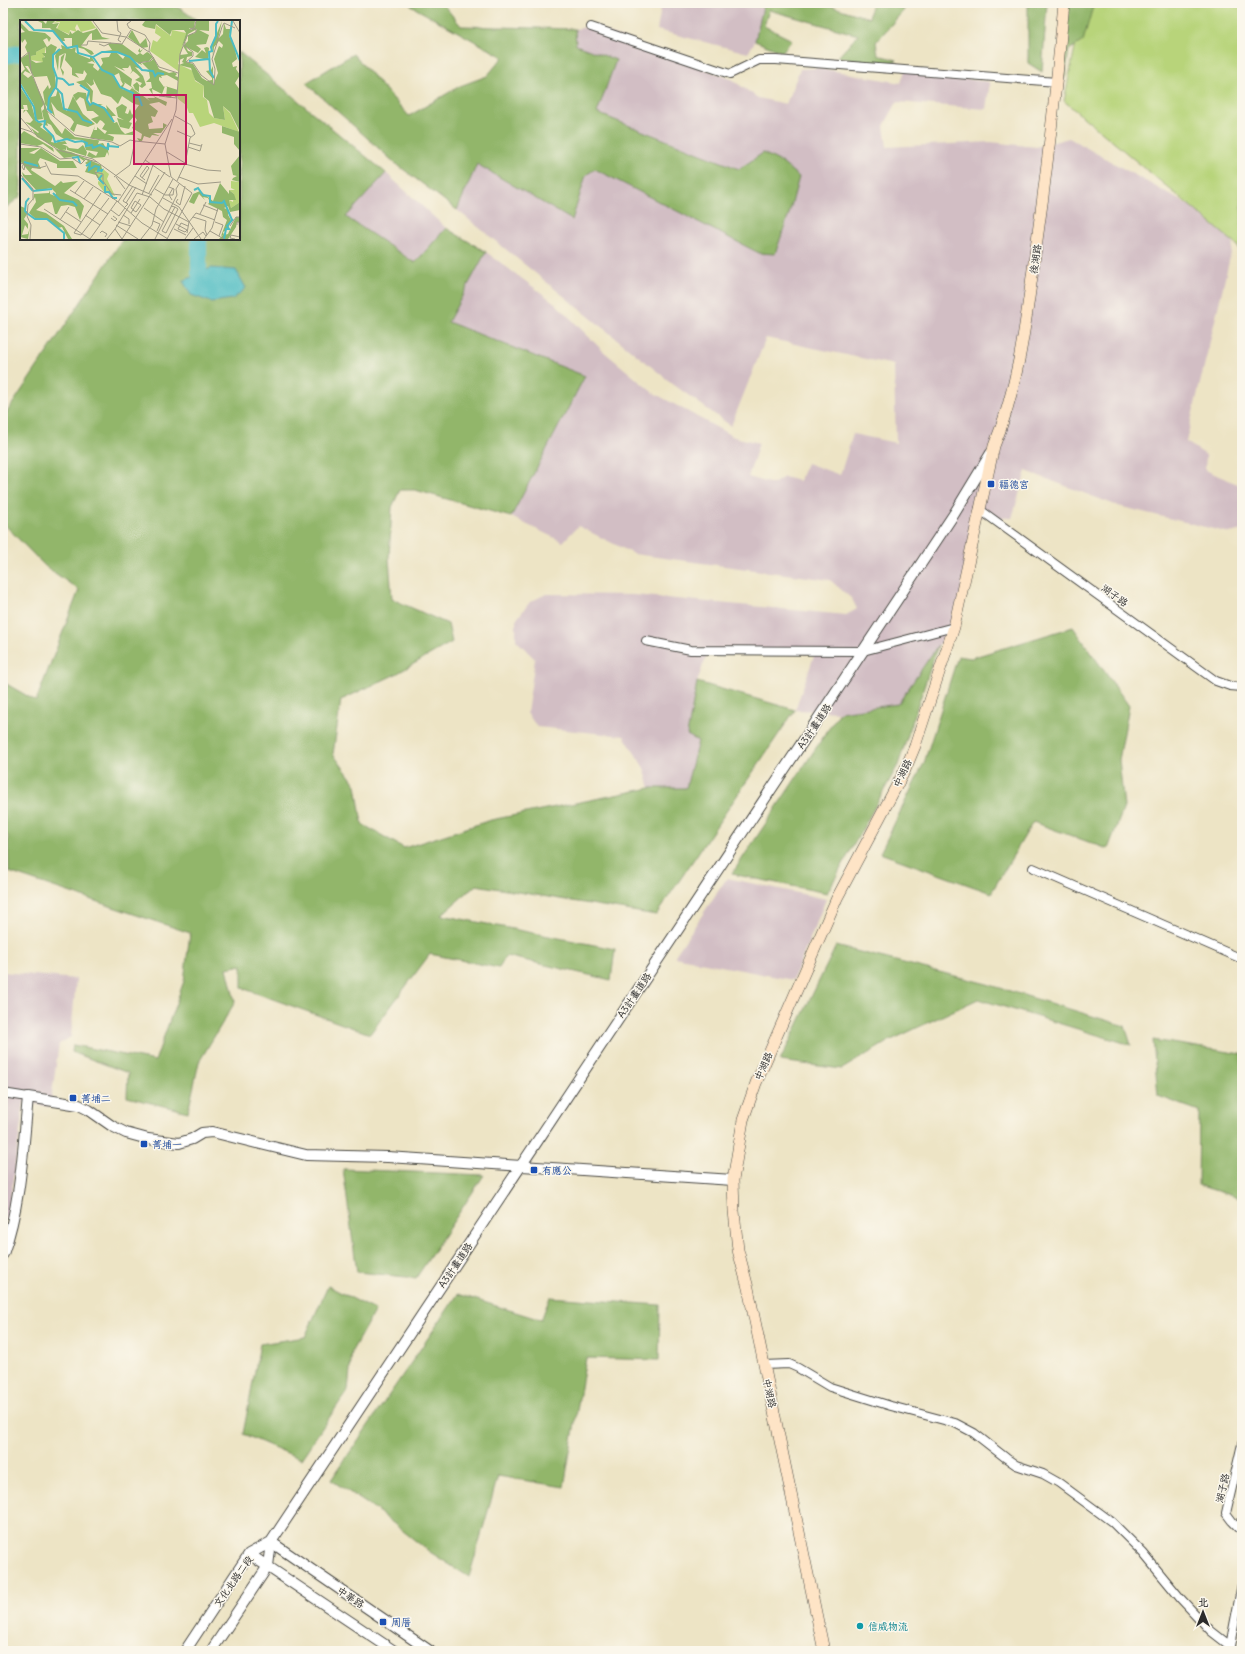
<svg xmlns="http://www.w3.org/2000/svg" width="1245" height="1654" font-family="Delius,'LXGW WenKai TC',sans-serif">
  <rect width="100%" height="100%" fill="#fbf7ec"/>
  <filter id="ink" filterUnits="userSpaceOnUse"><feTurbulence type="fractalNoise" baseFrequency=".025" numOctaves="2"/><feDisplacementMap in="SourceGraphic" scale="8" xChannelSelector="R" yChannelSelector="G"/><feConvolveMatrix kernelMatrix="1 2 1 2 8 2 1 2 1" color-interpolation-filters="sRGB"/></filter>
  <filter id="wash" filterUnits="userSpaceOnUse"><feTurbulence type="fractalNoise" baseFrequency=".012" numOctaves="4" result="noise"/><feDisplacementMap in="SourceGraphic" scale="16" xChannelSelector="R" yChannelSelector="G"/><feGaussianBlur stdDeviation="0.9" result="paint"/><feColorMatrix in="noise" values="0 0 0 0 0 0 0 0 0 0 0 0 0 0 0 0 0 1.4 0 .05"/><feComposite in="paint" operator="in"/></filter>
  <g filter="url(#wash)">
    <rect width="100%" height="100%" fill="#ede4c5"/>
    <path fill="#d2bec4" d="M 662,3 L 764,3 L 755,41 L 748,53 L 657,30 Z
      M 592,26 L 731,79 L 758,98 L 786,104 L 800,69 L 819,68 L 901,83 L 905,70 L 990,82 L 986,109 L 897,102 L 884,126 L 887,147 L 991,142 L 1036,147 L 1069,138 L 1236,232 L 1186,442 L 1206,455 L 1205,470 L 1242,486 L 1242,530 L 1230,533 L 1118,506 L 1026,471 L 1012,518 L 974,516 L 954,635 L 938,645 L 898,704 L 840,712 L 795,710 L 815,653 L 707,654 L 697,682 L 687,735 L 698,741 L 686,788 L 650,788 L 644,768 L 624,736 L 537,727 L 527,713 L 535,659 L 516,640 L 516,620 L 530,602 L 546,594 L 634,595 L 846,615 L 857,609 L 852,599 L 830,580 L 634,554 L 578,526 L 563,542 L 511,517 L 585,376 L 447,322 L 486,252 L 555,303 L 602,350 L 652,392 L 734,437 L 759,443 L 748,477 L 773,484 L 784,477 L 799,481 L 807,463 L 840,475 L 853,434 L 896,443 L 894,365 L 766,338 L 731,426 L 674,385 L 457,210 L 477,164 L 572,219 L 586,175 L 595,169 L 759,253 L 775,254 L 789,214 L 798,177 L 739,169 L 597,113 L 616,60 L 576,45 L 575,29 Z
      M 386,173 L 446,228 L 416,263 L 345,217 Z
      M 727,878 L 826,899 L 793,980 L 674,957 Z
      M 3,972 L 76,979 L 71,1037 L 59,1044 L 50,1107 L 24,1102 L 8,1216 L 3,1222 Z"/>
    <path fill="#b8d47a" stroke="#728052" d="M 1084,3 L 1242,3 L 1242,256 L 1237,245 L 1064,101 Z"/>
    <path fill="#92b66a" stroke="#5e704a" d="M 3,3 L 172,3 L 198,21 L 21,21 L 21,196 L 3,210 Z
      M 410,3 L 442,3 L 461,26 L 575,29 L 576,45 L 616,60 L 597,113 L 739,169 L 763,153 L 781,162 L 799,177 L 789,214 L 775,254 L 759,253 L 595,169 L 586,175 L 572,220 L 477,164 L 457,210 L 395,163 L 306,83 L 353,54 L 409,116 L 460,86 L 487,76 L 503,57 L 411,6 Z
      M 764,3 L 821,3 L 869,18 L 872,3 L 902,3 L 904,10 L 876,42 L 878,55 L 897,60 L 886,65 L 838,57 L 858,35 L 769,10 L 764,26 L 792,40 L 782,52 L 755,41 Z
      M 1028,3 L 1047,3 L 1042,72 L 1028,63 Z
      M 1066,3 L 1094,3 L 1083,41 L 1069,50 L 1065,78 L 1061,75 Z
      M 239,52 L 386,173 L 346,217 L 415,263 L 446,228 L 486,252 L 448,322 L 585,376 L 511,517 L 415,490 L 400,490 L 392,507 L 389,558 L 392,599 L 448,624 L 452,642 L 396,674 L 341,700 L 333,754 L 356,785 L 362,824 L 404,848 L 491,820 L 650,788 L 686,788 L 698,741 L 687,735 L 697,682 L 795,710 L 656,915 L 476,885 L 441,915 L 615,949 L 611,980 L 506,956 L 499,968 L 430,954 L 370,1034 L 242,988 L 242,965 L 227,968 L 235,1002 L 199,1062 L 188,1112 L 127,1097 L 128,1073 L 72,1052 L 73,1045 L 155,1061 L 184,981 L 190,933 L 9,872 L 8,836 L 3,832 L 3,682 L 36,701 L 79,590 L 45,566 L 3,523 L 3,418 L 123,239 L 239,239 Z
      M 1073,627 L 1129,706 L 1119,760 L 1124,807 L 1108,849 L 1033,822 L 991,893 L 880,853 L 924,763 L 958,656 L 971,658 Z
      M 938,645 L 898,765 L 827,893 L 732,874 L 840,712 L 898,704 Z
      M 836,946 L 987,984 L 1125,1026 L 1131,1045 L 978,999 L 889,1041 L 842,1069 L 780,1061 Z
      M 1153,1040 L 1242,1054 L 1242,1199 L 1198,1185 L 1199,1111 L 1158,1096 Z
      M 343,1169 L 484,1175 L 416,1278 L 357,1272 Z
      M 328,1286 L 375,1310 L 352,1351 L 348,1390 L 301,1459 L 243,1434 L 260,1344 L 305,1337 Z
      M 458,1294 L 541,1320 L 550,1297 L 660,1305 L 659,1360 L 586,1358 L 564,1487 L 498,1476 L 469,1577 L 430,1552 L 375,1509 L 331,1480 Z"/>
    <path fill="#4dbcc2" stroke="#3c7476" d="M 211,268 L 236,270 L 246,288 L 233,299 L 211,302 L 191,295 L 183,281 Z"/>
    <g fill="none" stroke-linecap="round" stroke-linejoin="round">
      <path stroke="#4dbcc2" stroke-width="16" d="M 3,56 L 21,53
        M 199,273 L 199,239"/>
    </g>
  </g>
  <g filter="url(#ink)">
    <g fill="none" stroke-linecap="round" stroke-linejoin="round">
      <defs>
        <path id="minor" d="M 591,27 L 730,74 L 759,60 L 776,60 L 1057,82
          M 979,509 L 1216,681 L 1230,686 L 1242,687
          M 646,641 L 691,650 L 863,651 L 954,627
          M 1033,868 L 1242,959
          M 3,1093 L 28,1097
          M 764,1365 L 789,1364 L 798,1368 L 830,1387 L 891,1406 L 955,1423 L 974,1433 L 1006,1458 L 1016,1465 L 1043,1474 L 1059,1483 L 1112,1522 L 1143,1553 L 1181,1599 L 1211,1631 L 1229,1645
          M 1242,1444 L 1226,1513 L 1232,1521 L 1242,1531
          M 1229,1651 L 1242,1584"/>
        <path id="tertiary" d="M 3,1254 C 21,1204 23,1148 28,1097 L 79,1105 L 89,1110 L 112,1126 L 126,1133 L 148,1139 L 179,1143 L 192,1139 L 202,1133 L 212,1132 L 306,1155 L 388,1157 L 733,1180
          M 271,1542 L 430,1651
          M 249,1554 L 394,1651
          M 185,1651 L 249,1554 L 271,1542
          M 211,1651 L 268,1566 L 271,1542 L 954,514 L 991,453"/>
        <path id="secondary" d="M 824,1651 L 748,1288 L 738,1250 L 734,1211 L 733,1180 L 743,1120 L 756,1083 L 837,898 L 905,770 L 915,746 L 954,627 L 994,446 C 1017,390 1025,329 1033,269 C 1046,180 1056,92 1064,3"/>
      </defs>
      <use href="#minor" stroke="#484742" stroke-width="10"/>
      <use href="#tertiary" stroke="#484742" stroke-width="12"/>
      <use href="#secondary" stroke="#484742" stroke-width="12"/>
      <use href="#minor" stroke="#fff" stroke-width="8"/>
      <use href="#tertiary" stroke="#fff" stroke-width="10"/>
      <use href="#secondary" stroke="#fee4c6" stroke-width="11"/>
    </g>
  </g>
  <g fill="#1a4fb4" stroke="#fbf7ec" stroke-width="1.5">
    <rect x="987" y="480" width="8" height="8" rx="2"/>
    <rect x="69" y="1094" width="8" height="8" rx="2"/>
    <rect x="140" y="1140" width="8" height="8" rx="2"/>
    <rect x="530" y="1166" width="8" height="8" rx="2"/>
    <rect x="379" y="1618" width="8" height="8" rx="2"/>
  </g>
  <circle fill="#0f9aa8" stroke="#fbf7ec" stroke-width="1.5" cx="860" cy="1626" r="4"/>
  <g text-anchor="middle" stroke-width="3" stroke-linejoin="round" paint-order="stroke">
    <g font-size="10" fill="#2b2b2b" stroke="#fbf7ec">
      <text transform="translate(1035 259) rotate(-82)" y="4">後湖路</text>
      <text transform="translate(1115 595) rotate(36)" y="4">湖子路</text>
      <text transform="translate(814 726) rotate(-56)" y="4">A3計畫道路</text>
      <text transform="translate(902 773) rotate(-65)" y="4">中湖路</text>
      <text transform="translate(634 995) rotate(-56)" y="4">A3計畫道路</text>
      <text transform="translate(763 1066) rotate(-67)" y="4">中湖路</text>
      <text transform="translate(455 1265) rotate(-56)" y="4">A3計畫道路</text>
      <text transform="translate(770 1393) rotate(78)" y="4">中湖路</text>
      <text transform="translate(1222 1488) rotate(-77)" y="4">湖子路</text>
      <text transform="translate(233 1581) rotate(-55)" y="4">文化北路二段</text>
      <text transform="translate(351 1597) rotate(34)" y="4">中華路</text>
    </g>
    <g font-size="10" fill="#164399" stroke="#fbf7ec" text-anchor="start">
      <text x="999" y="488">福德宮</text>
      <text x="81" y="1102">菁埔二</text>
      <text x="152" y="1148">菁埔一</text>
      <text x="542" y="1174">有應公</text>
      <text x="391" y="1626">周厝</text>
    </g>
    <g font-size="10" fill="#0d838f" stroke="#fbf7ec" text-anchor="start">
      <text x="868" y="1630">信威物流</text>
    </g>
  </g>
  <g transform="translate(20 20)">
    <rect width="220" height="220" fill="#ede4c5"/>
    <path d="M 37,1 L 71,1 L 76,8 L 61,12 L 57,4 L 55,8 L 57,12 L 50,10 L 49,14 L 37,9 L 40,2 L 33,3 ZM 136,5 L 151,16 L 152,10 L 166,13 L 158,44 L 173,51 L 175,61 L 184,66 L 183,77 L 187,80 L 189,93 L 194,98 L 205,100 L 203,86 L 210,93 L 219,112 L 194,103 L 180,107 L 173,93 L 169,93 L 166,85 L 158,79 L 158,51 L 130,31 L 133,20 L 137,22 L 141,17 L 135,13 ZM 26,27 L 23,42 L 11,40 L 11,36 L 16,35 L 16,32 ZM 78,149 L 83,149 L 89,154 L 87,159 L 95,176 L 85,172 L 86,168 L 84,172 L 78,164 L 78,161 L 82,163 L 75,151 ZM 211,161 L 220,162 L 220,182 L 211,188 L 209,180 L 213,182 L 214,174 L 209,170 L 215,170 L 211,168 Z" fill="#b8d47a"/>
    <path d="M 18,1 L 23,1 L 26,4 L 27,1 L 35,1 L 32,4 L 39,3 L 36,8 L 49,15 L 50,11 L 52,14 L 58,10 L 63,13 L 74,10 L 77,8 L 75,5 L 82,17 L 90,19 L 72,20 L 72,13 L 70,14 L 61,26 L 72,31 L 74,34 L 71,35 L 64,29 L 52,26 L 52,18 L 44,18 L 45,21 L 42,21 L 30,8 L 22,8 L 22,3 ZM 125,1 L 175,1 L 174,8 L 169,8 L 171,10 L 175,7 L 176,1 L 189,1 L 189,11 L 179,10 L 189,15 L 186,24 L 176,25 L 181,29 L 178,33 L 166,27 L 168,31 L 172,32 L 172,36 L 167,37 L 166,42 L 173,44 L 182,58 L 187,61 L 192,60 L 192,58 L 186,51 L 191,50 L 193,46 L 193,65 L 198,53 L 194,39 L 199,26 L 202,28 L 203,25 L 199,21 L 194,27 L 193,36 L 192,25 L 202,1 L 198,19 L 203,14 L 204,3 L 206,9 L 211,9 L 209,16 L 214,25 L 217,39 L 212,43 L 213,47 L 217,46 L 216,49 L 220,55 L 215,63 L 220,70 L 220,131 L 214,124 L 214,117 L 202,113 L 202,106 L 220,112 L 210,92 L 203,86 L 205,100 L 194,98 L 189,81 L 184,77 L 184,66 L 175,60 L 171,48 L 159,45 L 164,43 L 162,42 L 164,38 L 159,40 L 160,35 L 168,34 L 163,26 L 168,21 L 168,15 L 175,13 L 177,9 L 168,14 L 166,20 L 162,26 L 166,13 L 164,10 L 152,10 L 150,15 L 136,4 L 135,9 L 125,7 L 122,5 ZM 0,2 L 9,11 L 25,13 L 31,18 L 29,22 L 27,18 L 23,20 L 27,27 L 31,24 L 37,27 L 33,37 L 36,66 L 31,77 L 36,76 L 38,68 L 43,88 L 47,91 L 53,76 L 63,94 L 75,104 L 68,107 L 57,104 L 54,112 L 50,109 L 54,102 L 51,98 L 37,90 L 31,82 L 35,97 L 25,84 L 30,99 L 42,114 L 45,108 L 55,117 L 84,121 L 79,121 L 78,124 L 83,123 L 86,128 L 87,125 L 89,136 L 87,132 L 85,137 L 72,138 L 67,136 L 69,132 L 76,136 L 78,132 L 66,130 L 65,127 L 70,127 L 65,126 L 63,120 L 44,119 L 36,114 L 31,105 L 27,103 L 28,106 L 25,105 L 22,91 L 24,89 L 24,84 L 21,88 L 23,99 L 16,100 L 14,85 L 0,62 L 0,54 L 5,49 L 0,39 L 8,34 L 5,27 L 7,23 L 5,19 L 2,23 L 0,17 L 0,13 L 5,12 L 0,7 ZM 26,27 L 26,33 L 22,33 L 25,37 L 22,38 L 23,42 L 16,43 L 11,40 L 11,36 L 16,35 L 16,32 ZM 5,46 L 8,46 L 14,57 L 27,56 L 31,67 L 29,69 L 28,65 L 23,72 L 25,84 L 12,55 L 8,58 L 3,54 L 5,51 L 11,54 ZM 112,10 L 120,24 L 126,18 L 128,27 L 122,28 L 108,17 ZM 90,23 L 102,24 L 117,35 L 120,33 L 118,31 L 120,28 L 120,31 L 123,29 L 120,33 L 123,35 L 127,32 L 129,33 L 133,37 L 129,41 L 122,42 L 121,43 L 122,45 L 114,41 L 122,50 L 130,51 L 122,43 L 131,41 L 134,38 L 139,49 L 149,53 L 154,52 L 157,54 L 155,56 L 158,57 L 158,61 L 147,55 L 141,56 L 142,58 L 139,57 L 139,60 L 144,67 L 145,66 L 158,70 L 157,78 L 152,74 L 151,78 L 146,77 L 147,67 L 145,66 L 142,74 L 132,69 L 133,76 L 147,82 L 146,86 L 139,82 L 129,84 L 138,91 L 135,97 L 131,96 L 133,102 L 128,104 L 129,109 L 143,108 L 143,103 L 147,105 L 141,113 L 133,113 L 140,116 L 132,115 L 130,118 L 124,116 L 122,121 L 119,121 L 117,118 L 121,119 L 122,114 L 112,108 L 117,100 L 114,96 L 109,102 L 112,103 L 109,109 L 100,107 L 97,98 L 104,100 L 98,97 L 96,88 L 102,84 L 107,87 L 105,93 L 108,94 L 110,89 L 112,95 L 119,85 L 114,84 L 102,76 L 98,84 L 91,77 L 81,74 L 73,59 L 74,64 L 71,66 L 66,62 L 73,71 L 72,84 L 83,84 L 80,85 L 87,89 L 86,85 L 96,96 L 92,96 L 94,103 L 97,102 L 101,110 L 105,114 L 114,111 L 113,115 L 87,114 L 94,117 L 93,121 L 70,118 L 75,106 L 74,110 L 77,110 L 77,107 L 85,114 L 87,111 L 82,109 L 85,104 L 82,101 L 80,100 L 77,104 L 71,99 L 79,96 L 73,91 L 67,91 L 64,79 L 60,77 L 56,81 L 53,75 L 58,72 L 66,73 L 68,82 L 71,85 L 68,69 L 56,62 L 64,60 L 67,54 L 64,50 L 63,54 L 55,53 L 59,58 L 52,55 L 52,48 L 45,40 L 46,34 L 45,33 L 41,48 L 44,52 L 43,56 L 40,47 L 41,37 L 45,33 L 39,36 L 38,51 L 35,36 L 38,29 L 42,29 L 41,25 L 51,29 L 56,27 L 55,32 L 60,35 L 70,39 L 70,37 L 72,37 L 75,43 L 72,41 L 67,43 L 74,44 L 73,47 L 78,51 L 83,43 L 81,38 L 89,37 L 91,33 L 97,33 L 103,39 L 105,36 L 98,32 L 85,31 L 92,30 L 88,24 ZM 110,45 L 112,51 L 110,54 L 113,51 L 117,54 L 120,57 L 115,60 L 122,63 L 120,66 L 117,62 L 113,65 L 115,69 L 111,66 L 112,59 L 94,46 L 105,51 L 102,48 L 108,48 ZM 115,47 L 129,52 L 130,58 L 126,62 L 131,62 L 132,68 L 129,69 L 135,78 L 127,78 L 130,81 L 112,68 L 109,71 L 102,69 L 105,63 L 100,59 L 103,64 L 100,67 L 93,56 L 99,53 L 101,60 L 119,72 L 119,66 L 122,68 L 126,65 L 123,56 ZM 187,27 L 189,28 L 188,40 L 175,37 L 182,30 L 186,33 L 184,28 ZM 0,67 L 11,83 L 16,101 L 23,104 L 20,107 L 33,116 L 31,122 L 37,123 L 38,119 L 39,122 L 45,121 L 47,124 L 42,124 L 47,126 L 49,128 L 58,129 L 63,125 L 67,132 L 66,136 L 47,130 L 47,126 L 46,130 L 42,129 L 47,131 L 40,130 L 17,117 L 11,108 L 18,113 L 19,112 L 5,102 L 10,103 L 13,100 L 6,90 L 3,93 L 4,90 L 8,90 L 7,85 L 3,85 L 4,89 L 0,89 ZM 4,111 L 33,128 L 34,132 L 23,124 L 17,126 L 0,123 L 0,115 ZM 0,128 L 20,128 L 9,133 L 14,134 L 21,128 L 40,141 L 53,141 L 57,148 L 61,146 L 57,148 L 37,148 L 37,144 L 20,138 L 18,142 L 21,149 L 12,148 L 11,150 L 35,166 L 41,161 L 43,163 L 58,161 L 44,173 L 59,180 L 64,186 L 60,200 L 55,187 L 48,185 L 41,186 L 37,194 L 35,194 L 32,182 L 25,183 L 16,190 L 26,193 L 44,206 L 52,219 L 48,219 L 42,207 L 38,208 L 26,198 L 16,199 L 9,193 L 16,182 L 15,177 L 13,181 L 14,174 L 29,173 L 30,170 L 30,174 L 35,176 L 36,173 L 31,168 L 17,171 L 3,156 L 2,152 L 5,155 L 12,155 L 0,141 ZM 35,129 L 51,132 L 81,145 L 82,149 L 75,151 L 83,163 L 80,162 L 76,155 L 65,152 L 68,145 L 65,143 L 68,141 L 65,139 L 64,141 L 57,136 L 44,138 ZM 220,135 L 220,162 L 212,160 L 213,158 L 217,156 L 213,155 L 211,146 ZM 200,163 L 209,174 L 209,170 L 214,174 L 216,180 L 209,180 L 211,188 L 220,182 L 220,190 L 210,192 L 208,186 L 204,188 L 209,190 L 208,195 L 211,200 L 208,209 L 203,212 L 204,215 L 208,214 L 216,197 L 220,197 L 220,211 L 219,202 L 217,202 L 216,207 L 208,219 L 199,219 L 203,215 L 201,216 L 207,200 L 203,197 L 202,191 L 188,184 L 190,182 L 188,178 L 183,177 L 185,180 L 179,174 L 174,184 L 169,182 L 173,174 L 180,171 L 193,181 ZM 0,186 L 5,188 L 7,194 L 4,199 L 8,204 L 8,209 L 5,205 L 2,215 L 8,214 L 10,207 L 8,219 L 0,217 Z" fill="#92b66a" fill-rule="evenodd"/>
    <path fill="none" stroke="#4dbcc2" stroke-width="2" d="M 5,1 L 14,10 L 33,11 L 47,28 L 57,26 L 58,33 L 73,37 L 82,50 L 93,55 L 100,67 L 113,73 L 114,77 L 119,77 L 122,86M 212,1 L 210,16 L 220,41M 40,29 L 33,35 L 33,47 L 37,58 L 43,59M 73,37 L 82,32 L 97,32 L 110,37 L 122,50 L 133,51 L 135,56 L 138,53 L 144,54M 169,41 L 189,39M 37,58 L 36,68 L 42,74 L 44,89 L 57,92 L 63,100 L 72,103M 194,58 L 190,51 L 189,32 L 192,31 L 191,27 L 196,16 L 196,4 L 198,1M 43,59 L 49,65 L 54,64M 0,64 L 14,87 L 16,100 L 19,102 L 25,101 L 24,107 L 33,116 L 35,122 L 47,119 L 55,122 L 62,121 L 67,123 L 66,126 L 72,125 L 73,128 L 80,125 L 88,129 L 88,123 L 89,126 L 99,127M 60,65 L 69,71 L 67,80 L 70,85 L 73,83 L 84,88 L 94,102M 32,93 L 28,89 L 29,78 L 35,68M 52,138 L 58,137 L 60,143M 4,142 L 18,146M 66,146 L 70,143 L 69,150 L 75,146 L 79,147 L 78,151 L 82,150 L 81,152M 82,155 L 79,159 L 84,164M 2,158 L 13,171M 85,166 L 85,172 L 89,172 L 93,178 L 97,178M 174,170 L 178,168 L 183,175 L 190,176 L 190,182 L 202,183 L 204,181 L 212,200M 13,171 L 32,169M 33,173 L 40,180 L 53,182 L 57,186M 8,194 L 15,199 L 27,199 L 44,213 L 44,219M 8,194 L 5,191 L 6,182 L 9,178M 204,219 L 206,209 L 209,209 L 207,206 L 213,199"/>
    <path fill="none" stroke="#9f9a87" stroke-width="1" d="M 73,1 L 82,13 L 106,17 L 129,32M 97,1 L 98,11 L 101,13 L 98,20 L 101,22M 111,1 L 107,4 L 109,8 L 125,15 L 130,23 L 129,31 L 139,47 L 158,53M 213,1 L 220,13 L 220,20M 165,22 L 165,26 L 173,32 L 173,36 L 166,42 L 173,43 L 181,55 L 194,65 L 195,49 L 192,39 L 202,7 L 204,3 L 215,8M 79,24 L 84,26 L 91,23M 61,25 L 67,25 L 68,21 L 102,24 L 111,10M 0,39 L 9,32 L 11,51 L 26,90 L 55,115 L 92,122 L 100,126 L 110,120 L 115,121M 118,43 L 130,41 L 134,37M 139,76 L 157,78M 155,96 L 171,105 L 175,114 L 170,118 L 165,144 L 157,161M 0,97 L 12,111M 0,108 L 12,112 L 38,130 L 73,139 L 109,165 L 98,182M 157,111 L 171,117M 169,123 L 181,126M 0,124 L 21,127 L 40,139 L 52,138 L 61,144 L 66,139 L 77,142M 168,127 L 180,131 L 182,124M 147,132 L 165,143M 125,140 L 150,157M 0,144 L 4,143 L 2,147 L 4,150 L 5,145 L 19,148 L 26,146M 165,144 L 187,150 L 201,151M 0,154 L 13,169 L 13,179 L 8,185 L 7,196 L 11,205 L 10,219M 115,156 L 127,164M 94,157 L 110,145 L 115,121 L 145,124M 96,157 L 105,169M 159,157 L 178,164 L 201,162M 78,158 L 75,152 L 83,154 L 83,161 L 92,174 L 101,175M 122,158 L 129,148 L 127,146M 125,160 L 120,156 L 127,146M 135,169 L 145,175 L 153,175 L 154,169 L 149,167M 50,170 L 88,194M 55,173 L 64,161M 81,173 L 54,213 L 61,215 L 89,178M 129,173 L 139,155M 122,175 L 133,145M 132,175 L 109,165 L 152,99M 143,178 L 159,187 L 181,219M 64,179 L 73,167M 158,179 L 156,182 L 160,185 L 165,166M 152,180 L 149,175 L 153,168M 97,181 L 122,203 L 148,219M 106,183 L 116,167M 183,185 L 198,191M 151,186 L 155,187 L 158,189 L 146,213 L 142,211 L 155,187M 105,187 L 108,184 L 103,181 L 113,166M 124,188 L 144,202M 24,189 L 70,219 L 97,181 L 58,156 L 31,154 L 25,142M 91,190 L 99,196 L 105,188M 113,190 L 116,192 L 121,185 L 118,183M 114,190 L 111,188 L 115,181 L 118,183M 46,192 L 61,202M 111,193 L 120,179M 180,194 L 186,182M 65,195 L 80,205M 103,195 L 109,199 L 109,204M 173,197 L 186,201 L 185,210 L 187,215M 91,198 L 95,201 L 97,199 L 93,196M 40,200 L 49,187M 133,201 L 140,204 L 137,211M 98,202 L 111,206M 195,202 L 203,205 L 199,216M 156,204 L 167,210M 96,205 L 118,219M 217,205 L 217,202 L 219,202 L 220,213M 210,206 L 216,197 L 220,197M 95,209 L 117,173 L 130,177 L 144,189 L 169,202M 95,209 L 102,219M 154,209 L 166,215M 167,210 L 165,212 L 158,209 L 161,203 L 168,206M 190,211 L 204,219M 80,213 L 82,211 L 87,214 L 85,217M 167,213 L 169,202 L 176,193 L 195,200M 87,219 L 95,209M 102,219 L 145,152M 121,219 L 132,205 L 136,189 L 153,159M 135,219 L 157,175 L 156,169 L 159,164M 147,219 L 172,173 L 151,157 L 145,124 L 156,90 L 160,34 L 167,16 L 176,12 L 176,9 L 170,9 L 174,8 L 176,1M 165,219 L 173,208M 174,219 L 183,212 L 186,216M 184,219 L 192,208 L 198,188M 215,219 L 210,218 L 211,215 L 220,217"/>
    <path fill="#c2185b" fill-opacity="0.15" stroke="#c2185b" stroke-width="2" d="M 114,75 L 166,75 L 166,144 L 114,144 Z"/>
    <rect width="220" height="220" fill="none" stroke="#2b2b2b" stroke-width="2"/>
  </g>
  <rect width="1245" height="1654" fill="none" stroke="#fbf7ec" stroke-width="16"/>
  <g transform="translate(1203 1612)" stroke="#fbf7ec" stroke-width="3" paint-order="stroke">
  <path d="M0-3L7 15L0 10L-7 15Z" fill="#2b2b2b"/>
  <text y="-6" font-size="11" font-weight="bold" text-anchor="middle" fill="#2b2b2b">北</text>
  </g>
</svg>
